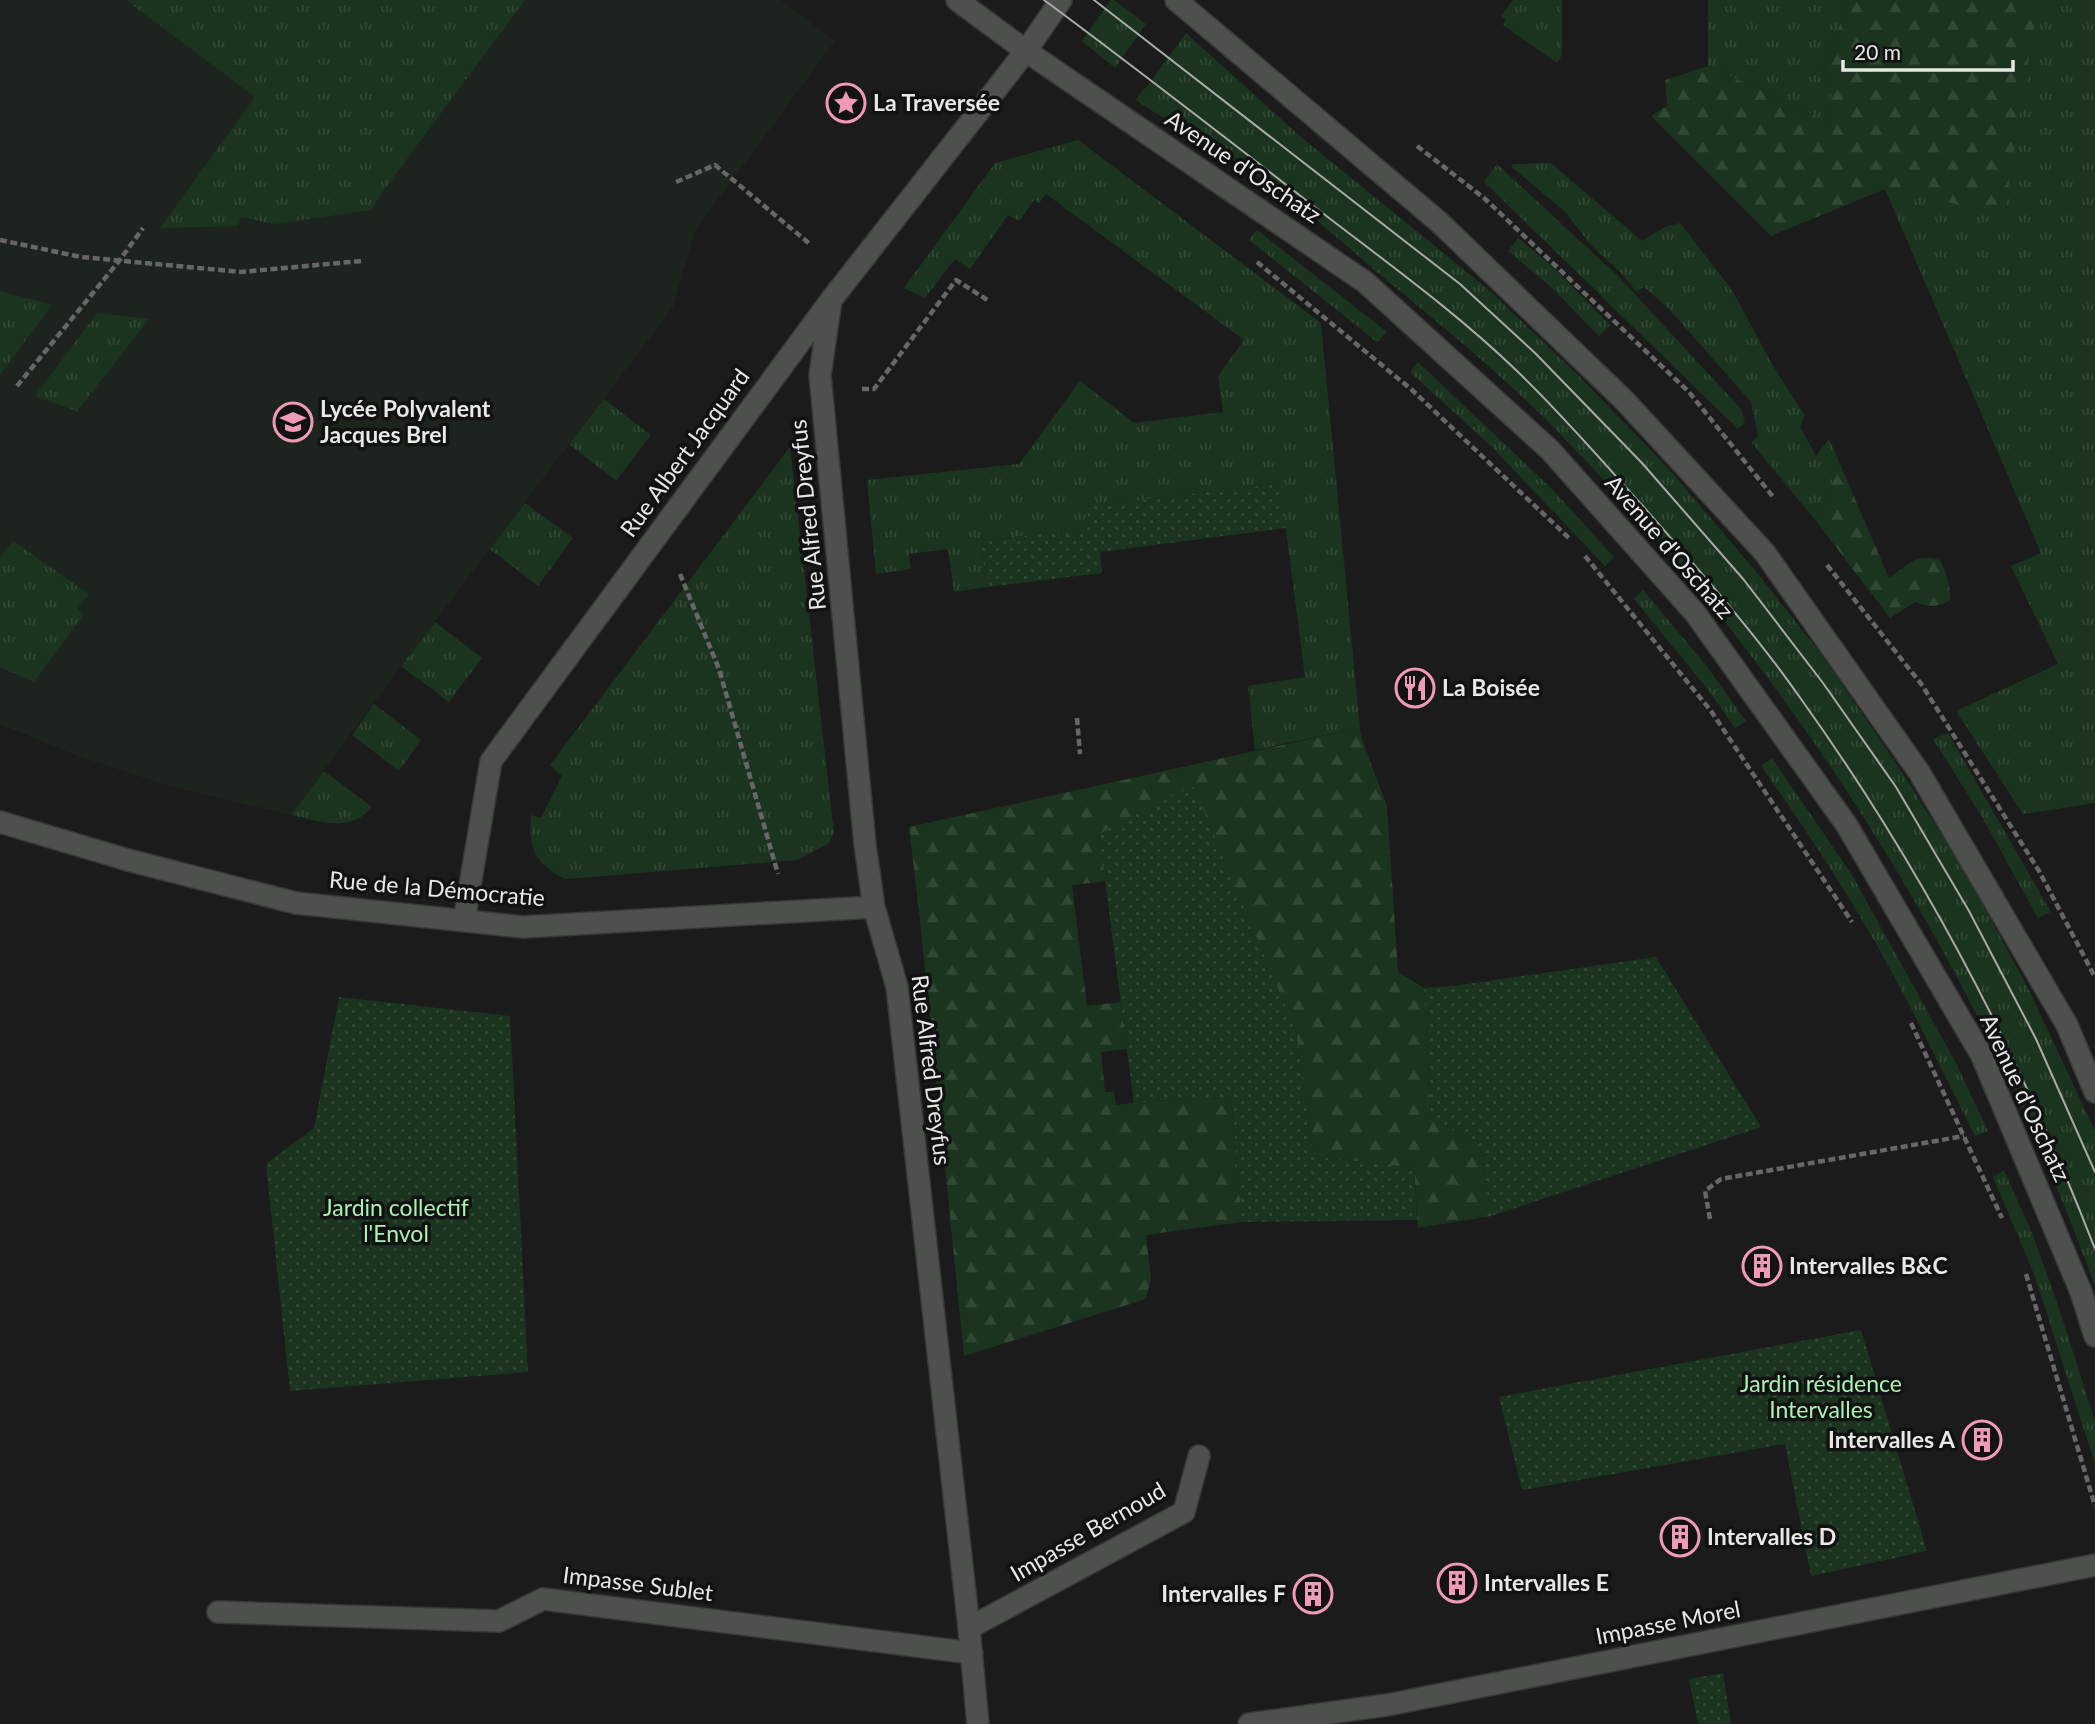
<svg xmlns="http://www.w3.org/2000/svg" width="2095" height="1724" font-family="Lato,sans-serif">
  <defs>
    <pattern id="grass-tufts" width="24" height="20" patternUnits="userSpaceOnUse" patternTransform="scale(1.75)"><rect width="24" height="20" fill="#1b341f"/><path d="M3 7l-1-3M5 7V3M7 7l1-3M15 17l-1-3M17 17v-4M19 17l1-3" fill="none" stroke="#314835"/></pattern>
    <pattern id="forest-firs" width="22" height="20" patternUnits="userSpaceOnUse" patternTransform="scale(1.75)"><rect width="22" height="20" fill="#1b341f"/><path d="M5 1l3.5 6h-7zM16 11l3.5 6h-7z" fill="#314835"/></pattern>
    <pattern id="garden-dots" width="8" height="8" patternUnits="userSpaceOnUse" patternTransform="scale(1.75)"><rect width="8" height="8" fill="#1b341f"/><path d="M2 2h.1M6 6h.1" fill="none" stroke="#314835" stroke-width="1.8" stroke-linecap="round"/></pattern>
  </defs>
  <rect width="100%" height="100%" fill="#1a1b1a"/>
  <path fill="#1d241e" d="M 0,0 L 781,0 L 835,41 L 696,229 L 673,307 L 401,666 L 291,815 L 169,786 L 75,755 L 0,724 Z"/>
  <path fill="url(#grass-tufts)" d="M 126,0 L 525,0 L 383,191 L 371,210 L 273,224 L 241,217 L 238,226 L 160,228 L 255,97 Z
    M 1111,0 L 1114,0 L 1146,24 L 1115,68 L 1082,41 Z
    M 1513,0 L 1562,0 L 1562,55 L 1557,63 L 1503,25 L 1506,20 L 1501,16 Z
    M 1708,0 L 1853,0 L 1845,10 L 1823,72 L 1832,94 L 1826,121 L 1708,66 Z
    M 1882,0 L 2095,0 L 2095,803 L 2023,814 L 1956,711 L 2058,664 L 2011,566 L 2041,553 L 1885,189 Z
    M 1186,33 L 1301,137 L 1490,291 L 1583,380 L 1667,467 L 1754,569 L 1821,654 L 1894,760 L 1964,870 L 2027,986 L 2095,1131 L 2095,1286 C 1978,965 1792,669 1553,427 C 1500,373 1441,325 1383,277 C 1347,247 1312,214 1274,187 C 1229,156 1181,129 1135,100 L 1152,80 Z
    M 1078,140 L 1321,323 L 1360,728 L 1255,750 L 1248,686 L 1305,677 L 1280,483 L 1088,507 L 1089,528 L 981,541 L 987,587 L 954,592 L 948,549 L 909,554 L 911,569 L 876,574 L 867,480 L 1019,464 L 1080,381 L 1134,423 L 1223,412 L 1218,376 L 1244,340 L 1046,194 L 1039,203 L 1034,200 L 1019,221 L 1008,215 L 970,269 L 955,259 L 925,298 L 904,288 L 995,163 Z
    M 1551,163 L 1642,241 L 1665,227 L 1680,223 L 1732,290 L 1772,364 L 1805,416 L 1800,427 L 1816,456 L 1829,439 L 1840,464 L 1816,521 L 1751,442 L 1758,436 L 1751,402 L 1669,309 L 1644,287 L 1636,291 L 1622,274 L 1591,245 L 1565,212 L 1511,166 L 1513,164 Z
    M 1497,164 L 1620,278 L 1741,409 L 1745,422 L 1738,429 L 1484,182 Z
    M 1257,230 L 1387,332 L 1377,342 L 1249,240 Z
    M 1518,238 L 1552,266 L 1610,325 L 1599,336 L 1551,287 L 1508,251 Z
    M 0,291 L 52,305 L 0,375 Z
    M 97,313 L 149,319 L 77,411 L 35,396 Z
    M 1418,362 L 1551,488 L 1614,557 L 1605,566 L 1491,446 L 1410,372 Z
    M 604,399 L 651,435 L 616,481 L 569,444 Z
    M 790,447 L 834,833 L 828,844 L 797,860 L 565,879 C 534,863 528,848 531,815 L 541,818 L 562,776 L 550,765 Z
    M 525,503 L 573,538 L 538,586 L 490,549 Z
    M 13,541 L 89,594 L 77,609 L 84,614 L 34,682 L 0,667 L 0,557 Z
    M 1643,590 L 1705,664 L 1746,721 L 1735,728 L 1709,691 L 1634,599 Z
    M 435,622 L 482,658 L 449,702 L 401,666 Z
    M 374,704 L 421,740 L 399,771 L 352,735 Z
    M 1948,733 L 2051,912 L 2038,918 L 1982,817 L 1933,739 Z
    M 1772,758 L 1852,875 L 1956,1063 L 1988,1131 L 1975,1136 C 1938,1063 1903,988 1861,918 C 1830,866 1796,815 1761,766 Z
    M 324,771 L 372,807 C 350,834 319,821 291,815 Z
    M 2004,1170 L 2032,1233 L 2058,1305 L 2095,1421 L 2095,1464 L 2034,1274 L 1993,1177 Z"/>
  <path fill="url(#forest-firs)" d="M 1853,0 L 2038,0 L 2004,214 L 1885,189 L 1771,236 L 1651,116 L 1667,106 L 1665,80 L 1708,66 L 1826,121 L 1832,94 L 1823,72 L 1845,10 Z
    M 1840,464 L 1889,578 C 1908,566 1915,552 1940,560 C 1946,573 1951,585 1950,600 C 1938,608 1928,607 1915,602 L 1890,618 L 1816,521 Z
    M 1360,728 L 1361,737 L 1387,806 L 1398,972 L 1424,988 L 1431,1115 L 1480,1149 L 1491,1216 L 1418,1228 L 1414,1168 L 1313,1156 L 1296,1032 L 1099,834 L 1107,881 L 1072,885 L 1087,1006 L 1121,1002 L 1127,1049 L 1101,1052 L 1105,1092 L 1114,1092 L 1116,1105 L 1151,1101 L 1231,1098 L 1242,1222 L 1146,1235 L 1151,1278 L 1146,1299 L 964,1356 L 920,920 L 909,827 Z"/>
  <path fill="url(#garden-dots)" d="M 1281,483 L 1286,528 L 1100,552 L 1102,573 L 987,587 L 981,541 L 1089,528 L 1087,507 Z
    M 1194,787 L 1296,1032 L 1313,1156 L 1414,1168 L 1417,1220 L 1242,1222 L 1231,1098 L 1151,1101 L 1134,1104 L 1099,834 L 1165,798 Z
    M 1656,957 L 1761,1127 L 1491,1216 L 1480,1149 L 1431,1115 L 1424,988 L 1453,986 Z
    M 339,997 L 510,1016 L 528,1372 L 290,1391 L 266,1164 L 314,1128 Z
    M 1861,1330 L 1927,1551 L 1811,1576 L 1785,1444 L 1522,1490 L 1499,1397 Z
    M 1723,1673 L 1731,1724 L 1698,1724 L 1689,1679 Z"/>
  <g fill="none" stroke-linecap="round" stroke-linejoin="round">
    <defs>
      <path id="minor" d="M 957,0 L 1026,51 L 1365,282 L 1550,450 L 1695,613 L 1846,824 L 1982,1056 L 2081,1292 L 2095,1336
        M 1176,0 L 1439,222 L 1624,400 L 1765,553 L 1919,772 L 2067,1025 L 2095,1092
        M 831,300 L 820,375 L 865,845 L 874,907 L 897,987 L 969,1628 L 978,1724
        M 0,822 L 128,860 L 296,903 L 523,927 L 874,907
        M 464,921 L 491,761 L 831,300 L 1026,51 L 1061,0
        M 218,1612 L 499,1621 L 543,1599 L 972,1653
        M 969,1628 L 1184,1512 L 1199,1456
        M 1249,1724 L 1387,1705 L 2095,1565"/>
    </defs>
    <use href="#minor" stroke="#373837" stroke-width="24"/>
    <path stroke="#666766" stroke-width="4.5" stroke-dasharray="7 3.5" stroke-linecap="butt" d="M 1417,146 L 1484,198 L 1689,392 L 1774,498
      M 676,182 L 715,165 L 811,245
      M 0,240 L 81,257 L 241,272 L 361,261
      M 1257,262 L 1412,390 L 1570,539
      M 17,386 L 119,261 L 143,228
      M 862,389 L 874,389 L 956,280 L 989,301
      M 1585,556 L 1711,711 L 1852,922
      M 1827,565 L 1922,685 L 2039,871 L 2095,977
      M 680,574 L 719,669 L 778,874
      M 1077,718 L 1080,754
      M 1911,1023 L 2002,1218
      M 1710,1219 L 1705,1191 L 1721,1179 L 1964,1136
      M 2026,1274 L 2095,1506"/>
    <use href="#minor" stroke="#4e504e" stroke-width="21"/>
    <path stroke="#a8aaa8" stroke-width="2" d="M 1044,0 C 1140,71 1235,145 1329,218 C 1393,267 1459,315 1517,371 C 1561,413 1601,460 1642,505 C 1697,568 1753,630 1801,699 C 1922,868 2020,1055 2095,1249
      M 1094,0 L 1460,284 L 1535,353 L 1642,463 L 1744,580 L 1823,683 L 1896,787 L 1969,911 L 2036,1039 L 2095,1172"/>
  </g>
  <defs>
    <symbol id="sight-ring" viewBox="-11 -11 22 22"><circle r="9.5" fill="#111211" stroke="#ef9ab8" stroke-width="1.5"/><path d="M0-6L1.8-2.2L6-1.7L2.9 1.2L3.7 5.4L0 3.3L-3.7 5.4L-2.9 1.2L-6-1.7L-1.8-2.2Z" fill="#ef9ab8"/></symbol>
    <symbol id="school-ring" viewBox="-11 -11 22 22"><circle r="9.5" fill="#111211" stroke="#ef9ab8" stroke-width="1.5"/><path d="M0-5L7-2L0 1L-7-2ZM-4 1L0 2.5L4 1V4Q0 6-4 4Z" fill="#ef9ab8"/></symbol>
    <symbol id="restaurant-ring" viewBox="-11 -11 22 22"><circle r="9.5" fill="#111211" stroke="#ef9ab8" stroke-width="1.5"/><path d="M-5-6h1v4h1v-4h1v4h1v-4h1v5L-1.5 .5V6h-2V.5L-5-1ZM5-6V6H3V1.5H1.5Q1.5-4 5-6Z" fill="#ef9ab8"/></symbol>
    <symbol id="building-ring" viewBox="-11 -11 22 22"><circle r="9.5" fill="#111211" stroke="#ef9ab8" stroke-width="1.5"/><path d="M-4-6H4V6H1V3H-1V6H-4ZM-2.5-4.3h1.7v1.8h-1.7ZM.8-4.3h1.7v1.8H.8ZM-2.5-1h1.7V.8h-1.7ZM.8-1h1.7V.8H.8Z" fill="#ef9ab8"/></symbol>
  </defs>
  <g fill-rule="evenodd">
    <use href="#sight-ring" x="824" y="81" width="44" height="44"/>
    <use href="#school-ring" x="271" y="400" width="44" height="44"/>
    <use href="#restaurant-ring" x="1393" y="666" width="44" height="44"/>
    <use href="#building-ring" x="1740" y="1244" width="44" height="44"/>
    <use href="#building-ring" x="1960" y="1418" width="44" height="44"/>
    <use href="#building-ring" x="1658" y="1515" width="44" height="44"/>
    <use href="#building-ring" x="1435" y="1561" width="44" height="44"/>
    <use href="#building-ring" x="1291" y="1572" width="44" height="44"/>
  </g>
  <g text-anchor="middle" stroke-width="7" stroke-linejoin="round" paint-order="stroke">
    <g font-size="23" font-weight="bold" fill="#e7e9e7" stroke="#111211" text-anchor="start">
      <text x="873" y="111">La Traversée</text>
      <text x="320" y="417">Lycée Polyvalent<tspan x="320" dy="26">Jacques Brel</tspan></text>
      <text x="1442" y="696">La Boisée</text>
      <text x="1789" y="1274">Intervalles B&amp;C</text>
      <text x="1955" y="1448" text-anchor="end">Intervalles A</text>
      <text x="1707" y="1545">Intervalles D</text>
      <text x="1484" y="1591">Intervalles E</text>
      <text x="1286" y="1602" text-anchor="end">Intervalles F</text>
    </g>
    <g font-size="23" fill="#e7e9e7" stroke="#111211">
      <text transform="translate(1243 167) rotate(34)" y="8">Avenue d'Oschatz</text>
      <text transform="translate(685 453) rotate(-54)" y="8">Rue Albert Jacquard</text>
      <text transform="translate(808 515) rotate(-96)" y="8">Rue Alfred Dreyfus</text>
      <text transform="translate(1669 547) rotate(49)" y="8">Avenue d'Oschatz</text>
      <text transform="translate(437 889) rotate(5)" y="8">Rue de la Démocratie</text>
      <text transform="translate(931 1070) rotate(83)" y="8">Rue Alfred Dreyfus</text>
      <text transform="translate(2025 1098) rotate(65)" y="8">Avenue d'Oschatz</text>
      <text transform="translate(1088 1532) rotate(-30)" y="8">Impasse Bernoud</text>
      <text transform="translate(638 1584) rotate(7)" y="8">Impasse Sublet</text>
      <text transform="translate(1668 1623) rotate(-11)" y="8">Impasse Morel</text>
    </g>
    <g font-size="23" fill="#abf1b3" stroke="#111211">
      <text x="396" y="1216">Jardin collectif<tspan x="396" dy="26">l'Envol</tspan></text>
      <text x="1821" y="1392">Jardin résidence<tspan x="1821" dy="26">Intervalles</tspan></text>
    </g>
  </g>
  <path d="M1843 60v10h170v-10" fill="none" stroke="#e7e9e7" stroke-width="3.5"/>
  <text x="1854" y="60" font-size="21" fill="#e7e9e7" stroke="#111211" stroke-width="5" paint-order="stroke">20 m</text>
</svg>
